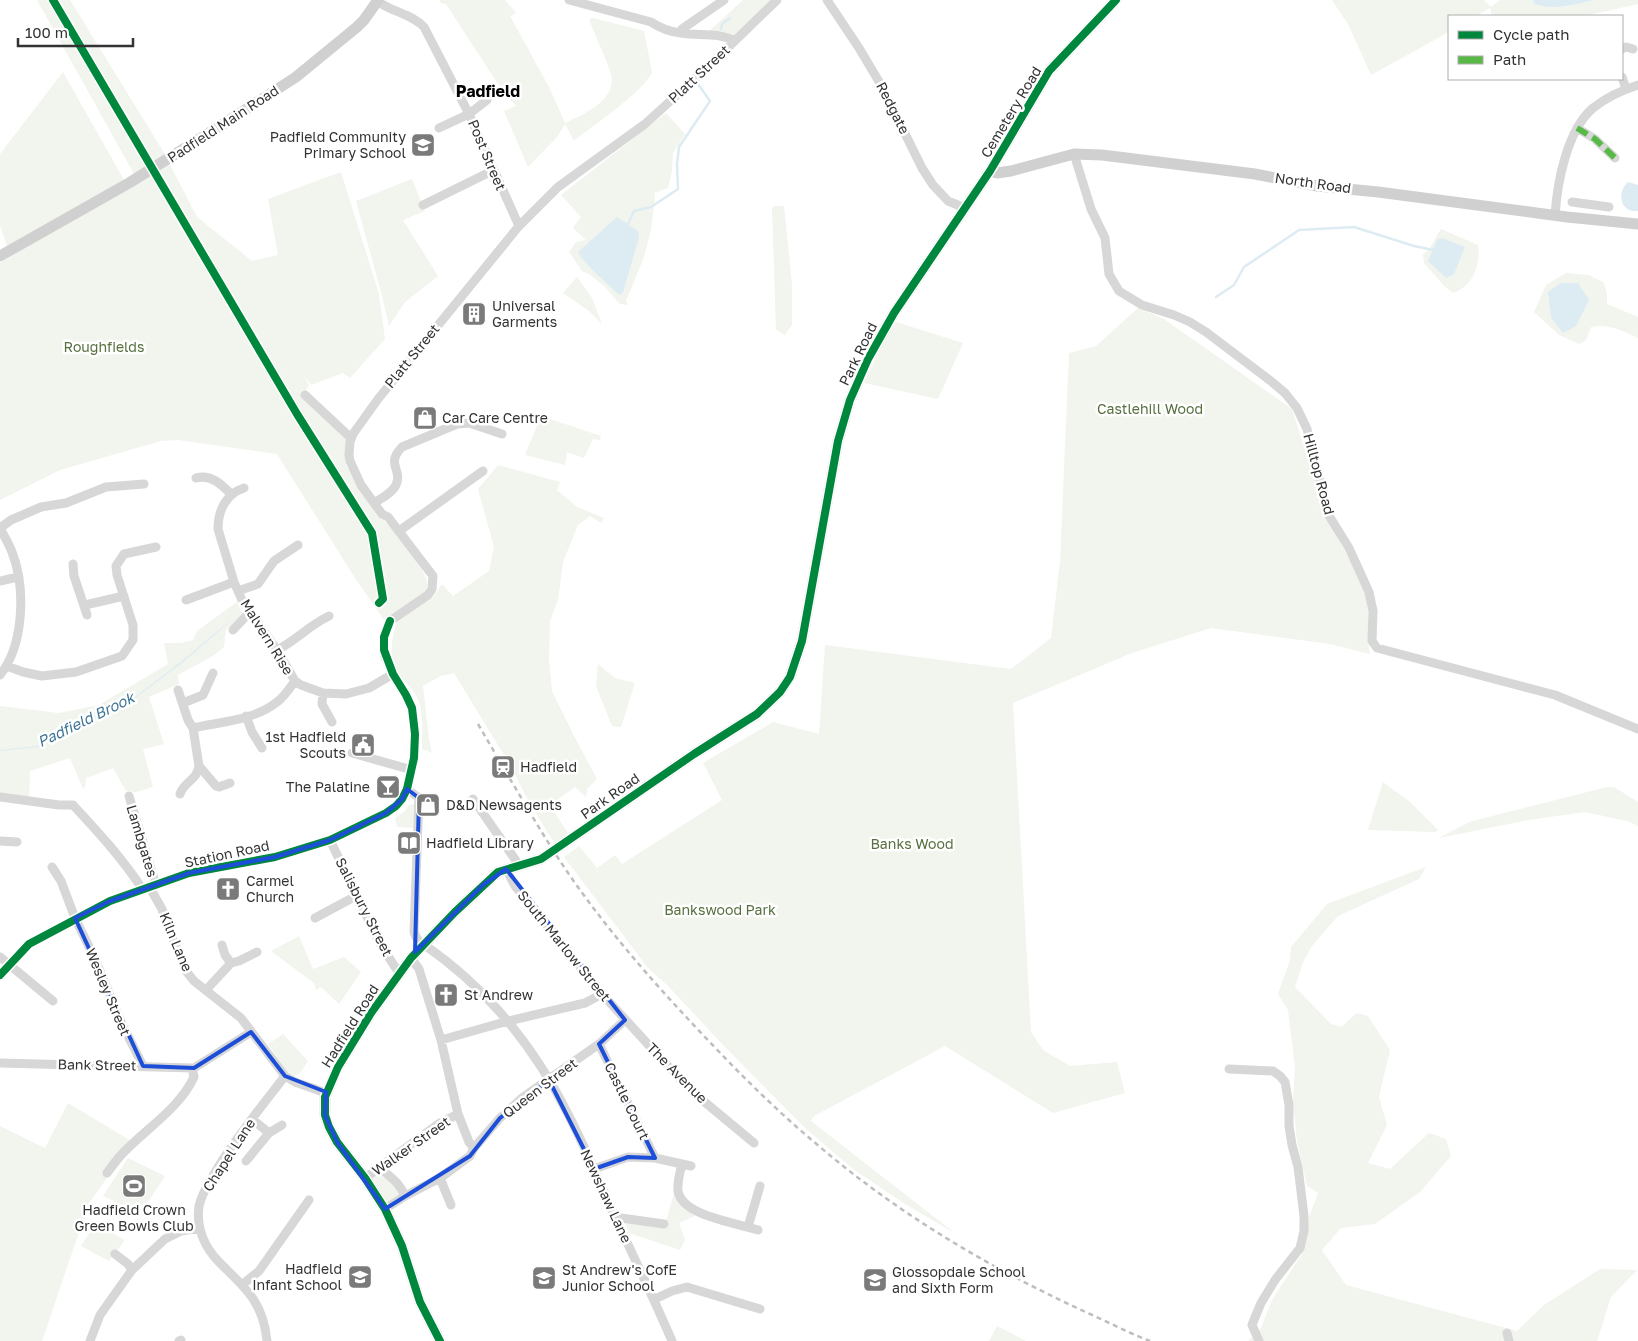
<svg xmlns="http://www.w3.org/2000/svg" width="1638" height="1341" font-family="'Golos Text',sans-serif">
  <rect width="100%" height="100%" fill="#fff"/>
  <path fill="#f1f5ed" fill-rule="evenodd" d="M 37,0 L 70,0 L 166,156 L 134,174 Z
    M 440,0 L 505,0 L 516,13 L 510,16 L 549,87 L 565,123 C 583,114 610,104 612,81 C 613,72 593,32 589,19 L 593,18 L 644,31 L 652,72 C 646,90 591,127 574,141 L 565,124 L 557,137 L 528,167 L 504,111 L 516,106 L 498,84 L 446,4 L 440,3 Z
    M 743,0 L 773,0 L 735,38 L 707,33 Z
    M 1332,0 L 1484,0 L 1491,7 L 1500,0 L 1533,0 L 1534,4 L 1564,7 L 1593,0 L 1638,0 L 1638,4 L 1584,16 L 1492,16 L 1490,8 L 1476,16 L 1449,16 L 1449,32 L 1371,75 L 1349,26 Z
    M 63,72 L 124,180 L 7,246 L 0,226 L 0,154 Z
    M 666,113 L 685,134 L 673,153 L 672,171 L 668,188 L 654,193 L 655,198 L 651,230 L 644,257 L 626,301 L 628,305 L 620,304 L 604,286 L 589,274 L 582,271 L 569,252 L 576,242 L 586,240 L 573,228 L 581,217 L 561,195 ZM 617,217 L 637,231 L 639,238 L 623,293 L 621,294 Z
    M 169,163 L 197,217 L 252,261 L 278,255 L 268,199 L 341,172 L 379,294 L 385,339 L 350,378 L 343,373 L 311,385 L 304,376 L 309,385 L 303,395 L 347,438 L 346,465 L 377,516 C 390,523 420,563 426,578 C 428,583 428,587 425,593 L 384,620 L 355,578 L 277,454 L 178,440 L 161,441 L 60,470 L 0,500 L 0,263 Z
    M 412,179 L 425,211 L 403,220 L 438,276 L 405,302 L 389,326 L 382,296 L 356,201 Z
    M 775,206 L 784,206 L 792,284 L 792,325 L 785,335 L 776,330 L 772,208 Z
    M 1441,229 L 1478,245 C 1481,265 1473,286 1453,293 L 1444,286 L 1424,263 L 1423,254 L 1428,251 Z
    M 1566,273 L 1588,275 L 1603,282 L 1607,293 L 1607,304 L 1638,317 L 1638,338 C 1623,331 1608,323 1591,327 L 1586,340 L 1579,344 L 1559,335 L 1534,312 L 1546,285 Z
    M 577,277 L 592,298 L 602,324 L 589,311 L 563,293 Z
    M 1138,308 L 1164,319 L 1292,409 L 1326,517 L 1366,590 L 1368,614 L 1368,641 L 1370,654 L 1330,644 L 1211,628 L 1132,653 L 1013,703 L 1031,1032 L 1043,1050 L 1070,1066 L 1117,1062 L 1125,1093 L 1053,1113 L 945,1046 L 814,1116 L 811,1121 L 956,1234 L 905,1204 L 853,1169 L 805,1128 L 725,1047 L 667,985 L 648,968 L 564,857 L 579,846 L 597,868 L 615,855 L 622,864 L 722,800 L 703,763 L 773,722 L 819,734 L 825,645 L 1011,669 L 1051,638 L 1060,561 L 1069,353 L 1096,346 Z
    M 896,322 L 963,343 L 938,399 L 864,383 L 886,337 Z
    M 541,416 L 601,436 L 600,440 L 593,439 L 584,458 L 567,452 L 565,465 L 525,455 Z
    M 498,465 L 560,482 L 557,490 L 577,507 L 604,518 L 601,523 L 590,516 L 578,525 L 563,562 L 558,600 L 550,621 L 549,659 L 552,691 L 574,736 L 597,779 L 587,789 L 586,797 L 575,787 L 550,805 L 569,835 L 555,844 L 530,804 L 510,765 L 454,673 L 441,676 L 423,686 L 429,739 L 432,753 L 422,749 C 422,732 424,715 418,699 C 413,688 404,682 397,672 C 387,655 393,637 397,619 L 432,598 L 442,584 L 453,596 L 489,571 L 494,547 L 478,489 Z
    M 237,602 L 244,616 L 226,630 L 224,647 L 213,656 L 178,675 L 179,684 L 149,697 L 164,744 L 143,749 L 153,787 L 136,792 L 126,791 L 113,768 L 86,778 L 85,787 L 83,789 L 70,758 L 30,771 L 29,799 L 0,797 L 0,706 L 59,713 L 99,705 L 168,664 L 164,643 L 181,643 L 193,640 L 197,631 Z
    M 598,664 L 615,678 L 635,683 L 621,727 L 612,726 L 596,686 Z
    M 1383,782 L 1410,802 L 1438,830 L 1435,832 L 1368,830 Z
    M 1607,787 L 1614,787 L 1638,802 L 1638,826 L 1627,821 L 1585,812 L 1528,820 L 1439,838 L 1469,822 Z
    M 415,804 L 415,828 L 397,827 L 395,818 L 405,811 L 409,805 Z
    M 1426,867 L 1419,879 L 1338,916 L 1312,946 L 1303,962 L 1295,987 L 1331,1024 L 1341,1027 L 1357,1013 L 1368,1016 L 1390,1050 L 1379,1097 L 1387,1125 L 1368,1163 L 1390,1169 L 1429,1133 L 1446,1139 L 1451,1156 L 1420,1192 L 1375,1224 L 1341,1228 L 1322,1250 L 1346,1285 L 1517,1331 L 1544,1305 L 1600,1269 L 1637,1270 L 1611,1297 L 1597,1341 L 1248,1341 L 1261,1328 L 1272,1300 L 1302,1254 L 1309,1217 L 1318,1193 L 1307,1186 L 1297,1141 L 1293,1102 L 1295,1067 L 1288,1010 L 1278,994 L 1290,960 L 1291,947 L 1327,904 Z
    M 299,936 L 313,969 L 344,957 L 361,972 L 339,1004 L 321,987 L 316,990 L 314,983 L 271,951 Z
    M 283,1034 L 308,1061 L 300,1073 L 295,1076 L 286,1071 L 268,1044 Z
    M 68,1103 L 133,1142 L 89,1203 L 42,1341 L 0,1341 L 0,1126 L 45,1148 Z
    M 128,1158 L 165,1176 L 140,1214 L 103,1196 Z
    M 380,1170 L 403,1195 L 385,1206 L 368,1179 Z
    M 675,1190 L 680,1202 L 695,1216 L 679,1223 L 685,1240 L 680,1250 L 629,1233 L 625,1223 L 664,1228 Z
    M 95,1224 L 125,1240 L 109,1261 L 81,1246 Z
    M 997,1326 L 1026,1341 L 989,1341 Z"/>
  <path fill="#ddebf3" d="M 50,0 L 51,0 L 289,405 L 366,531 L 295,418 Z
    M 1533,0 L 1593,0 C 1571,6 1556,10 1534,4 Z
    M 1628,182 L 1638,185 L 1638,211 C 1619,213 1617,192 1628,182 Z
    M 617,217 L 638,231 L 639,238 L 623,293 L 621,294 L 618,294 C 609,285 581,261 578,252 Z
    M 1442,238 L 1465,247 L 1454,274 L 1446,278 L 1428,261 L 1437,240 Z
    M 1561,283 L 1578,283 L 1589,300 L 1576,326 L 1563,333 L 1551,317 L 1548,292 Z
    M 232,615 L 226,625 L 183,662 L 129,703 L 105,712 L 39,747 L 0,751 L 0,750 L 38,746 L 105,710 L 130,701 L 182,661 L 226,624 Z"/>
  <g fill="none" stroke-linecap="round" stroke-linejoin="round">
    <path stroke="#ddebf3" stroke-width="2.5" d="M 721,29 L 722,24 L 730,18
      M 628,224 L 634,211 L 651,207 L 678,189 L 677,164 L 679,147 L 710,101 L 698,84
      M 1216,297 L 1234,285 L 1244,267 L 1299,230 L 1354,227 L 1414,246 L 1433,250"/>
    <path stroke="#d7d7d7" stroke-width="9" d="M 569,0 L 651,22 C 660,28 671,32 681,33 C 699,36 718,32 735,41
      M 827,0 L 859,48 L 881,85 L 922,168 L 933,185 L 948,201 L 965,208
      M 377,1 C 392,12 412,14 424,27 L 469,114 L 519,226
      M 680,33 L 682,29 L 724,0
      M 1622,49 L 1626,47 L 1633,49
      M 1622,77 L 1626,89
      M 439,128 L 469,114 L 487,100
      M 1577,128 L 1595,139 L 1615,158
      M 1074,154 L 1091,209 L 1105,238 L 1109,274 L 1119,291 L 1142,305 L 1174,315 L 1190,322 L 1206,332 L 1272,382 L 1285,393 L 1297,408 L 1307,429 L 1328,514 L 1349,548 L 1369,592 L 1373,611 L 1372,641 L 1377,648 L 1555,695 L 1638,729
      M 1572,202 L 1609,207
      M 423,205 L 494,170
      M 1555,216 C 1557,183 1567,130 1593,108 C 1607,97 1622,90 1638,85
      M 305,395 L 351,438
      M 196,478 C 211,474 221,484 231,494
      M 244,488 C 226,494 218,510 218,529 L 234,582 L 242,600 L 277,650 L 295,681 L 301,685 L 323,693 L 346,694 L 369,688 L 393,674
      M 374,503 C 382,498 392,493 396,485 C 403,469 385,465 402,447 L 457,424 L 469,423 L 502,434
      M 399,531 L 483,471
      M 73,564 L 74,576 L 87,615
      M 0,581 L 18,577
      M 238,591 L 258,584 L 274,561 L 298,545
      M 186,600 L 234,582
      M 85,605 L 124,596
      M 233,630 L 250,612
      M 277,650 C 297,640 308,626 329,616
      M 7,666 L 23,672 L 42,676 L 76,672 L 122,656 L 133,640 L 133,625 L 117,575 L 116,566 L 124,554 L 156,547
      M 0,675 C 24,645 26,588 12,552 C 9,544 4,536 0,528 L 11,520 L 41,507 L 66,503 L 106,487 L 144,484
      M 178,690 L 188,720 L 193,728 L 199,766 L 216,786 L 219,787 L 230,783
      M 323,693 L 322,704 L 332,722
      M 183,703 L 203,695 L 213,673
      M 246,716 L 252,732 L 262,748
      M 193,728 C 220,722 255,720 277,702 C 284,697 290,688 295,681
      M 352,753 L 412,770
      M 407,789 L 419,798 L 414,932 L 416,937 L 422,945
      M 180,794 C 184,782 197,780 199,766
      M 129,796 L 156,885
      M 0,797 L 59,805 L 73,805 C 98,832 123,859 143,890
      M 473,799 L 519,865
      M 330,840 L 380,944 L 399,973
      M 0,841 L 17,842
      M 52,867 L 61,881 L 75,918 L 95,959 L 122,1024 L 143,1066
      M 506,869 L 515,886 L 602,994 L 677,1076 L 689,1089 L 754,1143
      M 150,888 L 162,909 L 169,930 L 186,971 L 194,981 L 241,1018 L 285,1076 L 295,1082 L 326,1093
      M 315,918 L 356,896
      M 423,944 C 486,987 535,1048 569,1116 C 586,1149 600,1183 615,1216 C 634,1258 654,1299 672,1341
      M 222,945 L 225,955 L 231,963
      M 0,957 L 53,1001
      M 411,958 L 419,969 L 441,1040 L 458,1114 L 469,1142 L 474,1148
      M 0,975 L 29,944 L 110,901 L 189,873 L 275,857 L 330,840 L 386,813 L 396,806 L 402,799 L 407,789 L 414,758 L 415,734 L 412,708 L 406,695 L 393,674 L 385,657 L 384,637 L 390,621 L 428,595 L 432,589 L 433,576 L 388,517 L 382,514 L 361,485 L 350,461 L 349,455 L 350,442 L 353,434 L 378,399 L 519,226 L 558,187 L 645,124 L 711,64 L 777,0
      M 206,990 L 231,963 L 239,961 L 257,952
      M 441,1040 L 508,1021 L 585,1003 L 602,994
      M 599,1044 L 655,1158
      M 0,1063 L 194,1068 L 251,1032
      M 1229,1069 L 1273,1071 L 1280,1076 L 1285,1082 L 1289,1105 L 1289,1126 L 1292,1145 L 1298,1167 L 1304,1216 L 1304,1231 L 1300,1248 L 1275,1280 L 1261,1303 L 1254,1320 L 1252,1325 L 1259,1341
      M 252,1119 L 269,1133
      M 246,1161 L 269,1133 L 282,1125
      M 682,1164 C 680,1172 677,1182 678,1191 C 682,1216 737,1223 758,1230
      M 380,1167 C 391,1179 398,1180 405,1196
      M 594,1169 L 628,1157 L 655,1158 L 691,1166
      M 107,1173 C 113,1165 119,1156 127,1149 C 150,1126 180,1107 194,1077 L 192,1068
      M 365,1178 L 440,1123 L 458,1114
      M 440,1178 L 451,1205
      M 385,1209 L 405,1196 L 440,1178 L 470,1156 L 474,1148 L 500,1118 L 522,1098 L 599,1044 L 625,1020
      M 617,1220 L 621,1218 L 664,1224
      M 748,1227 L 760,1186
      M 115,1254 L 128,1264 L 132,1270
      M 243,1284 L 259,1271 L 309,1200
      M 655,1299 L 672,1291 L 687,1287 L 760,1309
      M 1507,1333 L 1509,1341
      M 90,1341 L 100,1315 L 132,1270 L 165,1239 L 181,1231 L 200,1228
      M 179,1341 L 181,1340
      M 267,1341 C 263,1301 245,1288 219,1262 C 204,1247 196,1227 199,1206 C 202,1192 210,1181 217,1169 C 237,1136 262,1106 285,1076"/>
    <path stroke="#d0d0d0" stroke-width="11" d="M 990,171 L 997,173 L 1011,171 L 1074,154 L 1102,155 L 1255,174 L 1317,186 L 1378,192 L 1567,217 L 1638,224
      M 0,256 L 129,183 L 225,123 L 296,77 L 357,27 L 364,20 L 378,0
      M 440,1341 L 420,1302 L 402,1246 L 385,1209 L 365,1178 L 337,1142 L 329,1127 L 325,1115 L 325,1097 L 338,1067 L 371,1013 L 411,958 L 455,912 L 498,872 L 541,859 L 694,754 L 757,714 L 780,692 L 790,677 L 802,641 L 838,441 L 850,400 L 868,359 L 894,313 L 990,171 L 1049,71 L 1116,0"/>
    <path stroke="#bebebe" stroke-width="2.5" stroke-dasharray="5 4" stroke-linecap="butt" d="M 478,724 C 505,770 531,816 560,861 C 597,917 643,971 689,1020 C 729,1063 769,1104 813,1141 C 896,1213 991,1269 1090,1314 C 1110,1323 1129,1333 1150,1341"/>
    <path stroke="#58b947" stroke-width="6" stroke-dasharray="12 6" stroke-linecap="butt" d="M 1577,128 L 1595,139 L 1615,158"/>
    <defs>
      <path id="cycleway" d="M 53,0 L 297,414 L 372,533 L 383,599 L 379,603
        M 0,975 L 29,944 L 110,901 L 189,873 L 275,857 L 330,840 L 386,813 L 396,806 L 402,799 L 407,789 L 414,758 L 415,734 L 412,708 L 406,695 L 393,674 L 384,650 L 384,637 L 390,621
        M 440,1341 L 420,1302 L 402,1246 L 385,1209 L 365,1178 L 337,1142 L 329,1127 L 325,1115 L 325,1097 L 338,1067 L 371,1013 L 411,958 L 455,912 L 498,872 L 541,859 L 694,754 L 757,714 L 780,692 L 790,677 L 802,641 L 838,441 L 850,400 L 868,359 L 894,313 L 990,171 L 1049,71 L 1116,0"/>
    </defs>
    <use href="#cycleway" stroke="#fff" stroke-width="11"/>
    <use href="#cycleway" stroke="#00873e" stroke-width="8"/>
  </g>
  <path fill="none" stroke="#1d4ed8" stroke-width="4" stroke-linejoin="round" d="M 407,789 L 419,798 L 415,952 L 483,885 L 506,869 L 625,1020 L 599,1044 L 655,1158 L 628,1157 L 594,1169 L 549,1080 L 500,1118 L 470,1156 L 385,1209 L 337,1142 L 325,1115 L 326,1092 L 285,1076 L 251,1032 L 194,1068 L 143,1066 L 75,918 L 110,901 L 189,873 L 275,857 L 330,840 L 386,813 L 402,799 Z"/>
  <defs>
    <symbol id="school-square" viewBox="-11 -11 22 22"><rect x="-9" y="-9" width="18" height="18" rx="4" fill="#7a7a7a" stroke="#fff"/><path d="M0-5L7-2L0 1L-7-2ZM-4 1L0 2.5L4 1V4Q0 6-4 4Z" fill="#fff"/></symbol>
    <symbol id="building-square" viewBox="-11 -11 22 22"><rect x="-9" y="-9" width="18" height="18" rx="4" fill="#7a7a7a" stroke="#fff"/><path d="M-4-6H4V6H1V3H-1V6H-4ZM-2.5-4.3h1.7v1.8h-1.7ZM.8-4.3h1.7v1.8H.8ZM-2.5-1h1.7V.8h-1.7ZM.8-1h1.7V.8H.8Z" fill="#fff"/></symbol>
    <symbol id="shop-square" viewBox="-11 -11 22 22"><rect x="-9" y="-9" width="18" height="18" rx="4" fill="#7a7a7a" stroke="#fff"/><path d="M-5-2.5h2.3a2.7 3.5 0 0 1 5.4 0H5L5.5 6h-11ZM-1.5-2.5h3a1.5 2.3 0 0 0-3 0Z" fill="#fff"/></symbol>
    <symbol id="civic-square" viewBox="-11 -11 22 22"><rect x="-9" y="-9" width="18" height="18" rx="4" fill="#7a7a7a" stroke="#fff"/><path d="M-.6-6.5H3V-4.5H.6V-3L4-1V1h2V6H-6V1h2V-1L-.6-3ZM-1.2 2.5V6h2.4V2.5Z" fill="#fff"/></symbol>
    <symbol id="station-square" viewBox="-11 -11 22 22"><rect x="-9" y="-9" width="18" height="18" rx="4" fill="#7a7a7a" stroke="#fff"/><path d="M-3-6H3Q5-6 5-4V2Q5 4 3 4L4.5 6H3L1.5 4h-3L-3 6H-4.5L-3 4Q-5 4-5 2V-4Q-5-6-3-6ZM-3.5-4v3h7v-3ZM-3.5 1v1.5H-2V1ZM2 1v1.5H3.5V1Z" fill="#fff"/></symbol>
    <symbol id="bar-square" viewBox="-11 -11 22 22"><rect x="-9" y="-9" width="18" height="18" rx="4" fill="#7a7a7a" stroke="#fff"/><path d="M-6-5H6L.8 .8V4.5H3.5V6h-7V4.5H-.8V.8Z" fill="#fff"/></symbol>
    <symbol id="library-square" viewBox="-11 -11 22 22"><rect x="-9" y="-9" width="18" height="18" rx="4" fill="#7a7a7a" stroke="#fff"/><path d="M-6-4Q-3-5.5-.7-3.5V5Q-3 3-6 4ZM6-4Q3-5.5 .7-3.5V5Q3 3 6 4Z" fill="#fff"/></symbol>
    <symbol id="church-square" viewBox="-11 -11 22 22"><rect x="-9" y="-9" width="18" height="18" rx="4" fill="#7a7a7a" stroke="#fff"/><path d="M-1.2-6h2.4v3.5h3.3v2.4h-3.3V6h-2.4V-.1h-3.3v-2.4h3.3Z" fill="#fff"/></symbol>
    <symbol id="stadium-square" viewBox="-11 -11 22 22"><rect x="-9" y="-9" width="18" height="18" rx="4" fill="#7a7a7a" stroke="#fff"/><path d="M0-5a6.5 5 0 1 0 0 10a6.5 5 0 1 0 0-10ZM-3.5-1.8h7v3.6h-7Z" fill="#fff"/></symbol>
  </defs>
  <g fill-rule="evenodd">
    <use href="#school-square" x="409" y="131" width="28" height="28"/>
    <use href="#building-square" x="460" y="300" width="28" height="28"/>
    <use href="#shop-square" x="411" y="404" width="28" height="28"/>
    <use href="#civic-square" x="349" y="731" width="28" height="28"/>
    <use href="#station-square" x="489" y="753" width="28" height="28"/>
    <use href="#bar-square" x="374" y="773" width="28" height="28"/>
    <use href="#shop-square" x="414" y="791" width="28" height="28"/>
    <use href="#library-square" x="395" y="829" width="28" height="28"/>
    <use href="#church-square" x="214" y="875" width="28" height="28"/>
    <use href="#church-square" x="432" y="981" width="28" height="28"/>
    <use href="#stadium-square" x="120" y="1172" width="28" height="28"/>
    <use href="#school-square" x="346" y="1263" width="28" height="28"/>
    <use href="#school-square" x="530" y="1264" width="28" height="28"/>
    <use href="#school-square" x="861" y="1266" width="28" height="28"/>
  </g>
  <g text-anchor="middle" stroke-width="5" stroke-linejoin="round" paint-order="stroke">
    <g font-size="14" fill="#333" stroke="#fff">
      <text transform="translate(699 74) rotate(-43)" y="5">Platt Street</text>
      <text transform="translate(893 108) rotate(63)" y="5">Redgate</text>
      <text transform="translate(1011 112) rotate(-59)" y="5">Cemetery Road</text>
      <text transform="translate(223 124) rotate(-33)" y="5">Padfield Main Road</text>
      <text transform="translate(487 155) rotate(67)" y="5">Post Street</text>
      <text transform="translate(1313 183) rotate(8)" y="5">North Road</text>
      <text transform="translate(858 354) rotate(-64)" y="5">Park Road</text>
      <text transform="translate(412 356) rotate(-51)" y="5">Platt Street</text>
      <text transform="translate(1319 474) rotate(75)" y="5">Hilltop Road</text>
      <text transform="translate(267 637) rotate(58)" y="5">Malvern Rise</text>
      <text transform="translate(610 796) rotate(-35)" y="5">Park Road</text>
      <text transform="translate(142 841) rotate(73)" y="5">Lambgates</text>
      <text transform="translate(227 854) rotate(-12)" y="5">Station Road</text>
      <text transform="translate(364 907) rotate(63)" y="5">Salisbury Street</text>
      <text transform="translate(176 942) rotate(67)" y="5">Kiln Lane</text>
      <text transform="translate(564 946) rotate(51)" y="5">South Marlow Street</text>
      <text transform="translate(108 992) rotate(67)" y="5">Wesley Street</text>
      <text transform="translate(350 1026) rotate(-58)" y="5">Hadfield Road</text>
      <text transform="translate(97 1065) rotate(1)" y="5">Bank Street</text>
      <text transform="translate(677 1073) rotate(45)" y="5">The Avenue</text>
      <text transform="translate(540 1088) rotate(-37)" y="5">Queen Street</text>
      <text transform="translate(627 1101) rotate(64)" y="5">Castle Court</text>
      <text transform="translate(411 1146) rotate(-35)" y="5">Walker Street</text>
      <text transform="translate(229 1155) rotate(-57)" y="5">Chapel Lane</text>
      <text transform="translate(606 1196) rotate(65)" y="5">Newshaw Lane</text>
    </g>
    <g font-size="14" fill="#333" stroke="#fff" text-anchor="start">
      <text x="406" y="142" text-anchor="end">Padfield Community<tspan x="406" dy="16">Primary School</tspan></text>
      <text x="492" y="311">Universal<tspan x="492" dy="16">Garments</tspan></text>
      <text x="442" y="423">Car Care Centre</text>
      <text x="346" y="742" text-anchor="end">1st Hadfield<tspan x="346" dy="16">Scouts</tspan></text>
      <text x="520" y="772">Hadfield</text>
      <text x="370" y="792" text-anchor="end">The Palatine</text>
      <text x="446" y="810">D&amp;D Newsagents</text>
      <text x="426" y="848">Hadfield Library</text>
      <text x="246" y="886">Carmel<tspan x="246" dy="16">Church</tspan></text>
      <text x="464" y="1000">St Andrew</text>
      <text x="134" y="1215" text-anchor="middle">Hadfield Crown<tspan x="134" dy="16">Green Bowls Club</tspan></text>
      <text x="342" y="1274" text-anchor="end">Hadfield<tspan x="342" dy="16">Infant School</tspan></text>
      <text x="562" y="1275">St Andrew's CofE<tspan x="562" dy="16">Junior School</tspan></text>
      <text x="892" y="1277">Glossopdale School<tspan x="892" dy="16">and Sixth Form</tspan></text>
    </g>
    <g font-size="14" fill="#56703f" stroke="#fff">
      <text x="104" y="352">Roughfields</text>
      <text x="1150" y="414">Castlehill Wood</text>
      <text x="912" y="849">Banks Wood</text>
      <text x="720" y="915">Bankswood Park</text>
    </g>
    <g font-size="15" font-style="italic" fill="#3f7597" stroke="#fff">
      <text transform="translate(86 720) rotate(-26)" y="5">Padfield Brook</text>
    </g>
    <g font-size="16" font-weight="bold" fill="#000" stroke="#fff">
      <text x="488" y="97">Padfield</text>
    </g>
  </g>
  <rect x="1448" y="15" width="175" height="65" fill="#ffffff" stroke="#adadad"/>
  <rect x="1458" y="31" width="25" height="8" fill="#00873e" stroke="#adadad"/>
  <text x="1493" y="40" font-size="15" fill="#333333">Cycle path</text>
  <rect x="1458" y="56" width="25" height="8" fill="#58b947" stroke="#adadad"/>
  <text x="1493" y="65" font-size="15" fill="#333333">Path</text>
  <path d="M18 38v8h115v-8" fill="none" stroke="#333333" stroke-width="2.5"/>
  <text x="25" y="38" font-size="15" fill="#333333" stroke="#ffffff" stroke-width="4" paint-order="stroke">100 m</text>
</svg>
